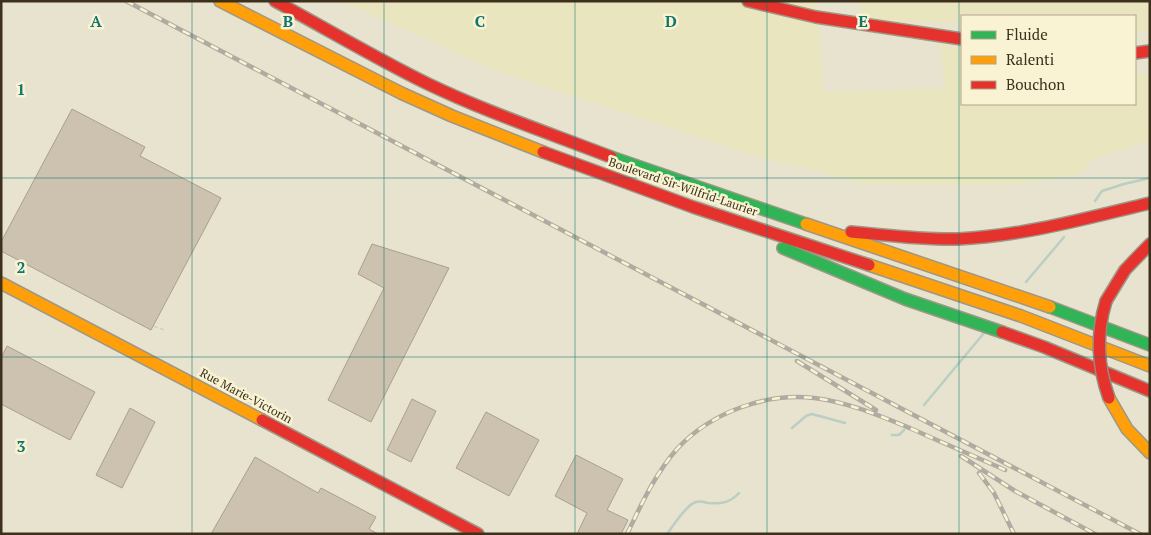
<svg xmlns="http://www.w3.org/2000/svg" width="1151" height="535" font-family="'PT Serif',serif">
  <rect width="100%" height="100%" fill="#e8e3ce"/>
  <path fill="#e9e5be" d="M 341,1 L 816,1 L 824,92 L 945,88 L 940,43 L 962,50 L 962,104 L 1135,104 L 1135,74 L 1150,73 L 1150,141 L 1093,159 L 1080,174 L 1007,185 L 868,184 L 753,155 L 502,73 Z
    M 860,1 L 1150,1 L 1150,32 L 1135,31 L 1135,16 L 962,16 L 962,23 L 861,19 Z"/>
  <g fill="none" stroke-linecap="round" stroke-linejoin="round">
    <path stroke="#bacec4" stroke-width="2.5" d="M 1095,201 L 1102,191 L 1124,184 L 1150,178
      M 1026,282 L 1064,237
      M 924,405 L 984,333
      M 792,428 L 806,416 L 812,414 L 845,423
      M 892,435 L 899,435 L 904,430
      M 667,534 C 673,526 687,504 696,502 C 699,501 704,502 708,503 C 721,504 730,503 739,493"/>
  </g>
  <path fill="#ccc2af" stroke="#a99f8d" d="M 72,109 L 145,147 L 140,156 L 221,198 L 151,330 L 1,251 L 1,242 Z
    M 372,244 L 449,268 L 371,422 L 328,400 L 384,288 L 358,274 Z
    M 7,346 L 95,392 L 70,440 L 1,404 L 1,358 Z
    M 412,399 L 436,411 L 411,462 L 387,450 Z
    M 130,408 L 155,422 L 122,488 L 96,475 Z
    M 486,412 L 539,440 L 509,496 L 456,468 Z
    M 576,455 L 623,479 L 607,510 L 628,520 L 621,534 L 577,534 L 587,513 L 555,496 Z
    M 255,457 L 318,493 L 321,488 L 376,517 L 369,529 L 378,534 L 211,534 Z"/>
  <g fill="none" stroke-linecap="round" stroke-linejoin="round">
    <defs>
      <path id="fast" d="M 611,157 L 806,224
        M 783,248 L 905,299 L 1002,332
        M 1050,307 L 1150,345"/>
      <path id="slow" d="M 220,1 L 401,93 L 452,116 L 543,152
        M 806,224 L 1050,307
        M 869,265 L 1021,316 L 1150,366
        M 1,283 L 262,420
        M 1109,398 L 1127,429 L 1150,453"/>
      <path id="jam" d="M 275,1 C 325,28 375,58 426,83 C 486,112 549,133 611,157
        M 748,1 L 816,17 L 962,39
        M 1135,53 L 1150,51
        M 543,152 L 693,207 L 869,265
        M 851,232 C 886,235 922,240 958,239 C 1023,236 1087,218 1150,203
        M 1106,301 L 1125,270 L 1150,244
        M 1002,332 L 1044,347 L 1150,391
        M 262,420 L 478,534"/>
    </defs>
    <use href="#fast" stroke="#9d9787" stroke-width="14"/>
    <use href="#slow" stroke="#9d9787" stroke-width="14"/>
    <use href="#jam" stroke="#9d9787" stroke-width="14"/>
    <path stroke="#c8c4b7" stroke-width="1" stroke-dasharray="4 2.5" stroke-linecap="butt" d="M 154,326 L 158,328 L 165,330"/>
    <use href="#fast" stroke="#30b455" stroke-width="11"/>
    <use href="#slow" stroke="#ff9f0a" stroke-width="11"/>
    <use href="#jam" stroke="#e5322d" stroke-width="11"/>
    <defs>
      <path id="rail" d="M 126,1 L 1140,534
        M 797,361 L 876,410
        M 961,456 L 1015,491 L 1095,534
        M 979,473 L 994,493 L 1014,534
        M 627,534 C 641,505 655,474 677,449 C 710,413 766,392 814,398 C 848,402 880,416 912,429 C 943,443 974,456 1005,470"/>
    </defs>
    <use href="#rail" stroke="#afaba0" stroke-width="4.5"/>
    <use href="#rail" stroke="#f9f3d4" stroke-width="2.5" stroke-dasharray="8" stroke-linecap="butt"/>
    <defs>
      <path id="jam-bridge" d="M 1106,301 C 1096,334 1097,365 1109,398"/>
    </defs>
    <use href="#jam-bridge" stroke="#928d7e" stroke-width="14" stroke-linecap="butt"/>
    <use href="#jam-bridge" stroke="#e5322d" stroke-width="11"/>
  </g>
  <path fill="none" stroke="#0f766e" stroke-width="1" stroke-opacity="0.55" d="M 192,1 L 192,534M 384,1 L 384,534M 575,1 L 575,534M 767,1 L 767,534M 959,1 L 959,534M 1,178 L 1150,178M 1,357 L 1150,357"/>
  <g text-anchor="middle" stroke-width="5" stroke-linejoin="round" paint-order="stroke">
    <g font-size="12" fill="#3d311d" stroke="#f9f3d4">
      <text transform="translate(683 187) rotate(19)" y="4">Boulevard Sir-Wilfrid-Laurier</text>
      <text transform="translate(246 396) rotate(28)" y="4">Rue Marie-Victorin</text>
    </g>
  </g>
  <g font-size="16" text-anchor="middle" font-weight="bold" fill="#0f766e" stroke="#f9f3d4" stroke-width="5" stroke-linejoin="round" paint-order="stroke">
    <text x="96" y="27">A</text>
    <text x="288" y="27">B</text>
    <text x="480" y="27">C</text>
    <text x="671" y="27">D</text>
    <text x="863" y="27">E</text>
    <text x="21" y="95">1</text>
    <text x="21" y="273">2</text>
    <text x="21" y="452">3</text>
  </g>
  <rect width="1151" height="535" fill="none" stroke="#3d311d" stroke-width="5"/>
  <rect x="961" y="15" width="175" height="90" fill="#f9f3d4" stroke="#aea58b"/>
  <rect x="971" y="31" width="25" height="8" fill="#30b455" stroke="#aea58b"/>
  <text x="1006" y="40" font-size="15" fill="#3d311d">Fluide</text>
  <rect x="971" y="56" width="25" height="8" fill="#ff9f0a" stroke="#aea58b"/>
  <text x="1006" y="65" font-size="15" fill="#3d311d">Ralenti</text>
  <rect x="971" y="81" width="25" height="8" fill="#e5322d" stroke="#aea58b"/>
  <text x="1006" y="90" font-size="15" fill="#3d311d">Bouchon</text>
</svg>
